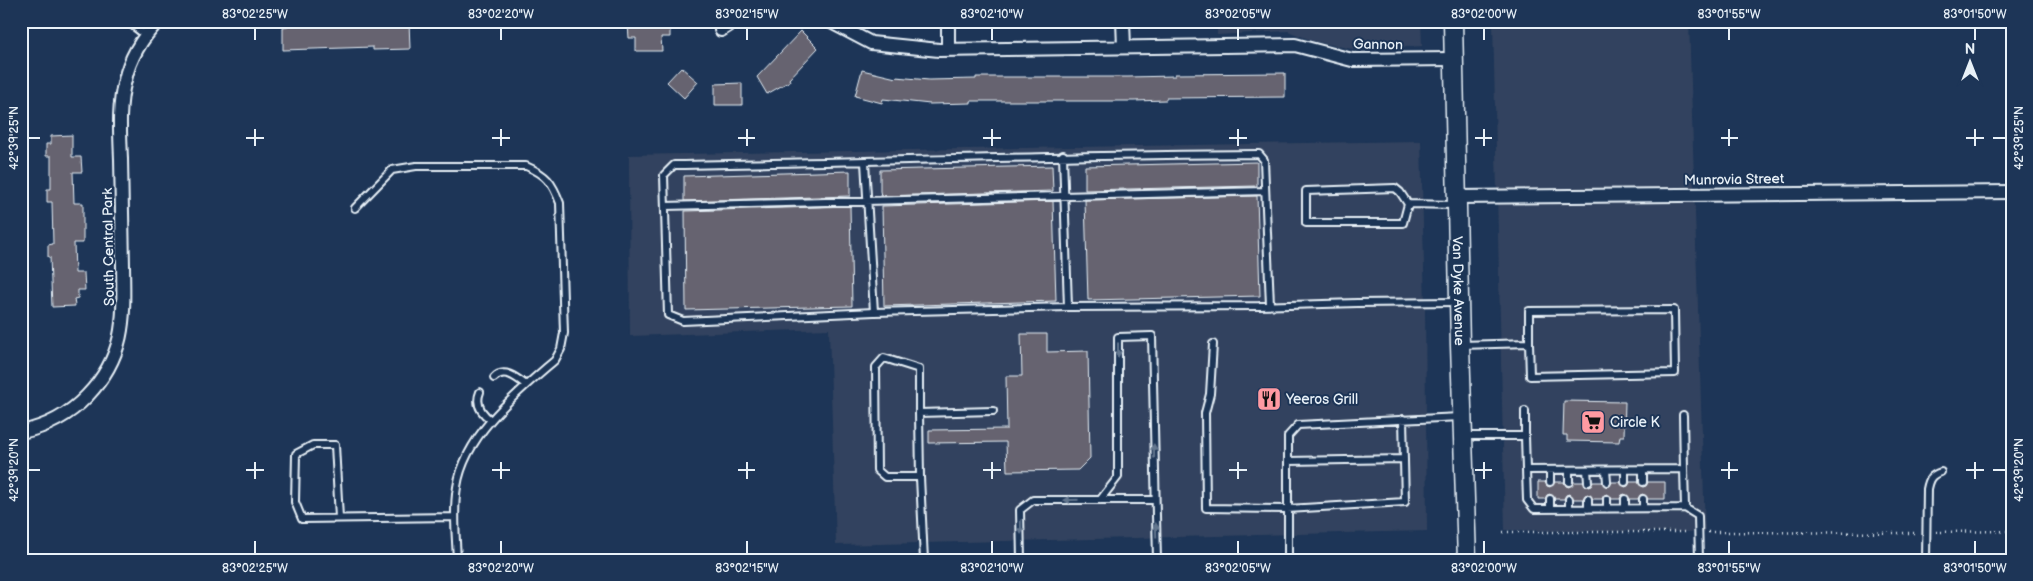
<svg xmlns="http://www.w3.org/2000/svg" width="2033" height="581" font-family="'Balsamiq Sans',sans-serif">
  <rect width="100%" height="100%" fill="#1d3557"/>
  <filter id="ink" filterUnits="userSpaceOnUse"><feTurbulence type="fractalNoise" baseFrequency=".02" numOctaves="2"/><feDisplacementMap in="SourceGraphic" scale="10" xChannelSelector="R" yChannelSelector="G"/><feConvolveMatrix kernelMatrix="1 2 1 2 8 2 1 2 1" color-interpolation-filters="sRGB"/></filter>
  <g filter="url(#ink)">
    <path fill="#33435e" d="M 1217,21 L 1421,21 L 1422,46 L 1357,50 L 1313,41 L 1288,31 L 1217,35 Z
      M 1493,21 L 1689,21 L 1705,532 L 1505,530 Z
      M 1421,141 L 1425,310 L 1427,531 L 836,545 L 829,329 L 630,336 L 629,155 Z"/>
    <path fill="#666470" stroke="#e8f1f8" d="M 300,21 L 316,21 L 316,24 L 347,23 L 347,21 L 362,21 L 362,24 L 394,24 L 394,21 L 409,21 L 410,49 L 373,50 L 373,47 L 283,50 L 283,27 L 288,26 L 288,24 L 300,24 Z
      M 628,24 L 670,24 L 670,37 L 661,37 L 662,51 L 636,51 L 636,38 L 629,38 Z
      M 801,31 L 818,48 L 789,79 L 790,81 L 767,94 L 757,77 Z
      M 681,67 L 698,82 L 684,98 L 667,82 Z
      M 862,70 L 896,78 L 896,77 L 929,80 L 976,79 L 976,77 L 1128,77 L 1175,76 L 1175,74 L 1285,73 L 1285,97 L 1166,98 L 1166,100 L 1134,101 L 971,101 L 971,103 L 930,104 L 883,99 L 882,103 L 855,96 Z
      M 742,83 L 742,105 L 715,105 L 715,84 Z
      M 72,135 L 72,157 L 81,157 L 82,172 L 73,172 L 74,203 L 83,203 L 83,243 L 74,243 L 75,273 L 84,273 L 85,290 L 78,290 L 78,298 L 74,299 L 75,306 L 52,307 L 50,257 L 48,257 L 48,245 L 53,244 L 52,202 L 47,202 L 47,189 L 51,189 L 51,156 L 46,156 L 46,144 L 51,144 L 51,136 Z
      M 1257,162 L 1257,186 L 1085,190 L 1085,166 Z
      M 1052,166 L 1053,191 L 881,196 L 880,191 L 880,170 Z
      M 850,171 L 850,196 L 684,201 L 684,176 Z
      M 1257,196 L 1260,296 L 1088,300 L 1085,200 Z
      M 1053,201 L 1056,301 L 884,306 L 882,206 Z
      M 850,206 L 852,306 L 686,310 L 685,211 Z
      M 1021,334 L 1047,334 L 1047,352 L 1088,351 L 1090,458 L 1078,470 L 1007,471 L 1006,442 L 929,443 L 929,430 L 1007,429 L 1006,376 L 1022,376 Z
      M 1564,401 L 1625,402 L 1624,436 L 1620,436 L 1619,442 L 1567,441 L 1567,435 L 1563,435 Z
      M 1538,482 L 1545,482 L 1547,486 L 1550,487 L 1555,482 L 1564,482 L 1566,486 L 1569,487 L 1574,482 L 1583,482 L 1588,487 L 1591,486 L 1593,482 L 1602,482 L 1607,487 L 1610,486 L 1612,482 L 1620,482 L 1625,487 L 1628,486 L 1630,482 L 1638,482 L 1643,487 L 1646,486 L 1648,482 L 1665,482 L 1665,499 L 1648,499 L 1643,494 L 1640,495 L 1638,499 L 1630,499 L 1625,494 L 1622,495 L 1620,499 L 1612,499 L 1607,494 L 1604,495 L 1602,499 L 1593,499 L 1588,494 L 1585,495 L 1583,499 L 1574,499 L 1569,494 L 1566,495 L 1564,499 L 1555,499 L 1550,494 L 1547,495 L 1545,499 L 1538,499 Z"/>
    <g fill="none" stroke-linecap="round" stroke-linejoin="round">
      <defs>
        <path id="service" d="M 127,21 L 145,35
          M 1063,155 L 1068,307
          M 865,162 L 874,312
          M 1395,188 L 1400,192 L 1408,204 L 1403,223 L 1306,223 L 1306,191 Z
          M 1408,204 L 1455,205
          M 665,206 L 1265,191
          M 355,208 L 392,170 L 416,166 L 526,166 C 547,175 552,182 560,203 L 564,333 L 561,349 L 555,360 C 517,393 465,434 457,487 C 453,511 456,536 457,560
          M 1270,305 L 1264,160 L 1259,154 C 1064,155 869,162 674,165 L 664,175 L 668,315 L 683,321 L 874,312 L 1068,307 L 1259,306 L 1357,303 L 1457,302
          M 1213,344 L 1210,394 L 1205,413 L 1206,508 L 1287,509 L 1405,502 L 1403,419
          M 1461,345 L 1529,343 L 1529,311 L 1674,310 L 1675,373 L 1530,376 L 1529,343
          M 494,378 C 504,367 517,378 526,385
          M 480,392 C 475,404 481,413 491,420
          M 1525,411 L 1525,436
          M 919,413 L 919,369 L 884,358 L 876,367 L 877,470 L 885,477 L 920,477
          M 1683,415 L 1684,469
          M 1465,436 L 1525,436 L 1526,470 L 1684,469 L 1685,508 L 1698,516 L 1699,560
          M 1288,461 L 1404,459
          M 1526,470 L 1527,500 L 1534,509 L 1685,508
          M 1550,470 L 1550,482
          M 1569,470 L 1569,482
          M 1587,470 L 1588,482
          M 1606,470 L 1607,482
          M 1625,470 L 1625,482
          M 1643,470 L 1643,482
          M 1550,499 L 1550,509
          M 1569,499 L 1569,509
          M 1588,499 L 1588,509
          M 1607,499 L 1607,509
          M 1625,499 L 1625,508
          M 1643,499 L 1643,508
          M 1100,500 L 1118,477 L 1118,337 L 1152,336 L 1157,560
          M 339,518 L 335,445 L 313,445 L 296,454 L 295,502 L 302,519 L 455,517
          M 924,560 L 920,477 L 919,413 L 993,411
          M 1021,560 L 1020,510 L 1033,500 L 1155,500
          M 1288,560 L 1288,436 L 1298,425 L 1460,417
          M 1926,560 L 1927,489 C 1929,479 1931,475 1941,472"/>
        <path id="minor" d="M 829,21 L 871,43 L 939,50 L 1295,45 L 1352,60 L 1453,59
          M 948,21 L 948,50
          M 1123,21 L 1124,47
          M 721,30 L 735,21
          M 1456,197 L 2012,192
          M 21,432 C 46,427 69,415 87,396 C 126,355 124,319 123,266 C 122,230 122,195 121,159 C 120,134 118,105 125,80 C 130,57 142,38 158,21"/>
        <g id="secondary">
          <path id="s1" d="M 1453,21 L 1460,345 L 1467,560"/>
        </g>
      </defs>
      <use href="#service" stroke="#e8f1f8" stroke-width="10"/>
      <use href="#minor" stroke="#e8f1f8" stroke-width="16"/>
      <use href="#secondary" stroke="#e8f1f8" stroke-width="21"/>
      <path stroke="#e8f1f8" stroke-width="2.5" stroke-dasharray="1 4" stroke-linecap="butt" d="M 1503,532 L 1688,532
        M 1708,532 L 1918,533
        M 1936,532 L 2012,531"/>
      <use href="#service" stroke="#1d3557" stroke-width="6"/>
      <use href="#minor" stroke="#1d3557" stroke-width="12"/>
      <use href="#secondary" stroke="#1d3557" stroke-width="18"/>
    </g>
    <defs><path id="oneway-solid" d="M-6-.8H1V-3.2L6.5 0L1 3.2V.8H-6Z" transform="scale(1.25)"/></defs>
    <g fill="#64778f">
      <use href="#oneway-solid" transform="translate(1118 350) rotate(90)"/>
      <use href="#oneway-solid" transform="translate(1154 451) rotate(-91)"/>
      <use href="#oneway-solid" transform="translate(1071 500) rotate(179)"/>
      <use href="#oneway-solid" transform="translate(1021 527) rotate(89)"/>
      <use href="#oneway-solid" transform="translate(1156 530) rotate(-92)"/>
    </g>
  </g>
  <path fill="none" stroke="#e8f1f8" stroke-width="2" d="M 255,28 L 255,40M 501,28 L 501,40M 747,28 L 747,40M 992,28 L 992,40M 1238,28 L 1238,40M 1484,28 L 1484,40M 1729,28 L 1729,40M 1975,28 L 1975,40M 255,129 L 255,146M 501,129 L 501,146M 747,129 L 747,146M 992,129 L 992,146M 1238,129 L 1238,146M 1484,129 L 1484,146M 1729,129 L 1729,146M 1975,129 L 1975,146M 28,138 L 40,138M 246,138 L 264,138M 492,138 L 510,138M 738,138 L 755,138M 983,138 L 1001,138M 1229,138 L 1247,138M 1475,138 L 1492,138M 1721,138 L 1738,138M 1966,138 L 1984,138M 1993,138 L 2006,138M 255,462 L 255,479M 501,462 L 501,479M 747,462 L 747,479M 992,462 L 992,479M 1238,462 L 1238,479M 1484,462 L 1484,479M 1729,462 L 1729,479M 1975,462 L 1975,479M 28,470 L 40,470M 246,470 L 264,470M 492,470 L 510,470M 738,470 L 755,470M 983,470 L 1001,470M 1229,470 L 1247,470M 1475,470 L 1492,470M 1721,470 L 1738,470M 1966,470 L 1984,470M 1993,470 L 2006,470M 255,541 L 255,554M 501,541 L 501,554M 747,541 L 747,554M 992,541 L 992,554M 1238,541 L 1238,554M 1484,541 L 1484,554M 1729,541 L 1729,554M 1975,541 L 1975,554"/>
  <defs>
    <symbol id="restaurant-square" viewBox="-11 -11 22 22"><rect x="-9" y="-9" width="18" height="18" rx="4" fill="#ff9aa2" stroke="#1d3557"/><path d="M-5-6h1v4h1v-4h1v4h1v-4h1v5L-1.5 .5V6h-2V.5L-5-1ZM5-6V6H3V1.5H1.5Q1.5-4 5-6Z" fill="#111"/></symbol>
    <symbol id="supermarket-square" viewBox="-11 -11 22 22"><rect x="-9" y="-9" width="18" height="18" rx="4" fill="#ff9aa2" stroke="#1d3557"/><path d="M-6-5.5h2.5l.6 2H6L4.5 2H-2.5L-4.4-4H-6ZM-1.5 3.2a1.3 1.3 0 1 0 .1 0ZM3 3.2a1.3 1.3 0 1 0 .1 0Z" fill="#111"/></symbol>
  </defs>
  <g fill-rule="evenodd">
    <use href="#restaurant-square" x="1255" y="385" width="28" height="28"/>
    <use href="#supermarket-square" x="1579" y="408" width="28" height="28"/>
  </g>
  <g text-anchor="middle" stroke-width="4" stroke-linejoin="round" paint-order="stroke">
    <g font-size="14" fill="#e8f1f8" stroke="#1d3557">
      <text transform="translate(1378 44) rotate(1)" y="5">Gannon</text>
      <text transform="translate(1734 179) rotate(-1)" y="5">Munrovia Street</text>
      <text transform="translate(108 247) rotate(-91)" y="5">South Central Park</text>
      <text dy="5" stroke="none"><textPath href="#s1" startOffset="270">Van Dyke Avenue</textPath></text>
    </g>
    <g font-size="14" fill="#e8f1f8" stroke="#1d3557" text-anchor="start">
      <text x="1286" y="404">Yeeros Grill</text>
      <text x="1610" y="427">Circle K</text>
    </g>
  </g>
  <rect width="2033" height="581" fill="none" stroke="#1d3557" stroke-width="55"/>
  <g transform="translate(1970 62)" stroke="#1d3557" stroke-width="4" paint-order="stroke">
  <path d="M0-4L9 19L0 12L-9 19Z" fill="#e8f1f8"/>
  <text y="-8" font-size="14" font-weight="bold" text-anchor="middle" fill="#e8f1f8">N</text>
  </g>
  <rect x="28" y="28" width="1978" height="526" fill="none" stroke="#e8f1f8" stroke-width="2"/>
  <g font-size="12" text-anchor="middle" fill="#e8f1f8">
    <text x="255" y="18">83°02'25"W</text>
    <text x="501" y="18">83°02'20"W</text>
    <text x="747" y="18">83°02'15"W</text>
    <text x="992" y="18">83°02'10"W</text>
    <text x="1238" y="18">83°02'05"W</text>
    <text x="1484" y="18">83°02'00"W</text>
    <text x="1729" y="18">83°01'55"W</text>
    <text x="1975" y="18">83°01'50"W</text>
    <text transform="translate(14 138) rotate(-90)" y="4">42°39'25"N</text>
    <text transform="translate(2019 138) rotate(-90)" y="4">42°39'25"N</text>
    <text transform="translate(14 470) rotate(-90)" y="4">42°39'20"N</text>
    <text transform="translate(2019 470) rotate(-90)" y="4">42°39'20"N</text>
    <text x="255" y="572">83°02'25"W</text>
    <text x="501" y="572">83°02'20"W</text>
    <text x="747" y="572">83°02'15"W</text>
    <text x="992" y="572">83°02'10"W</text>
    <text x="1238" y="572">83°02'05"W</text>
    <text x="1484" y="572">83°02'00"W</text>
    <text x="1729" y="572">83°01'55"W</text>
    <text x="1975" y="572">83°01'50"W</text>
  </g>
</svg>
